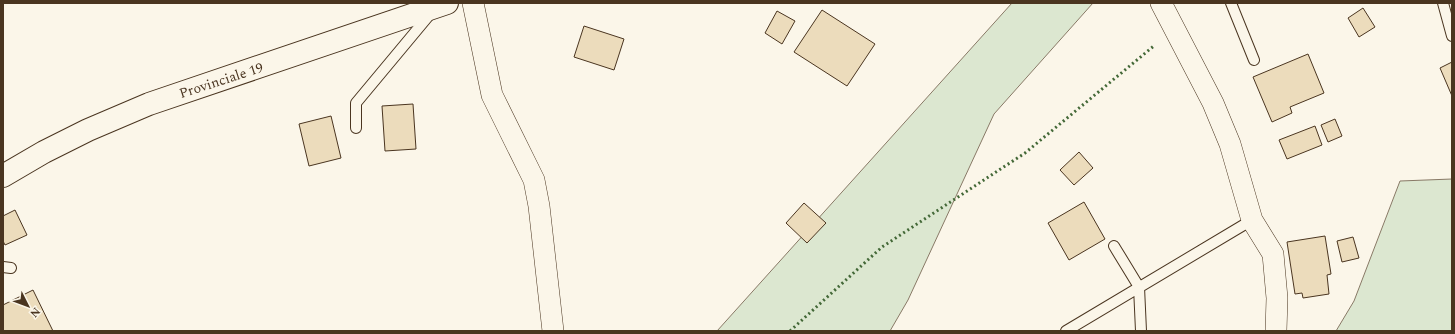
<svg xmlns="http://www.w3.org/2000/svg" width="1455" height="334" font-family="Spectral,serif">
  <rect width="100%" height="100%" fill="#fbf6e9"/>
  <path fill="#dce7d0" stroke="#887966" d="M 1012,3 L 1093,3 L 994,114 L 908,300 L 890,331 L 717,331 Z
    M 1452,179 L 1452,331 L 1336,331 L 1354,301 L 1400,181 Z"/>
  <path fill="#ecdcbc" stroke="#4a3520" d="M 1363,8 L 1375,27 L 1359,37 L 1348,18 Z
    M 822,10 L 875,44 L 847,86 L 794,52 Z
    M 777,11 L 795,21 L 782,44 L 765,33 Z
    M 584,26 L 624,39 L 614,70 L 574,57 Z
    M 1308,54 L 1324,93 L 1290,107 L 1292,113 L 1272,122 L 1253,77 Z
    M 1452,62 L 1452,96 L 1440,68 Z
    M 413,104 L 416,149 L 385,151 L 382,106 Z
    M 331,116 L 341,158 L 309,166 L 299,124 Z
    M 1335,119 L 1342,136 L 1328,142 L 1321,125 Z
    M 1315,126 L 1322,145 L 1287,159 L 1279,140 Z
    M 1079,152 L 1093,168 L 1074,185 L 1060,170 Z
    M 1084,202 L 1105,239 L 1069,260 L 1048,223 Z
    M 804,203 L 826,223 L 807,243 L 786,223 Z
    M 15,210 L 27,235 L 5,245 L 3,241 L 3,216 Z
    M 1325,236 L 1331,274 L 1327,275 L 1329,294 L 1303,298 L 1302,293 L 1295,294 L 1287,242 Z
    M 1353,237 L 1359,258 L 1342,262 L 1337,241 Z
    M 33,290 L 53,331 L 3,331 L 3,305 Z"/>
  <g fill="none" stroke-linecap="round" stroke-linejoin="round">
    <defs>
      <path id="lane" d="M 1231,3 L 1254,60
        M 1443,3 L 1452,36
        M 356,128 L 356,103 L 431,13
        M 1114,246 L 1139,287 L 1141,331
        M 3,267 L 11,268
        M 1066,331 L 1252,220"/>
      <path id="street" d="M 473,3 L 492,95 L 534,180 L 539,206 L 553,331
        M 1161,3 L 1213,103 L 1230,144 L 1252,220 L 1273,254 L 1277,298 L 1276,331"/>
      <path id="primary" d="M 3,176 L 44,152 L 88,130 L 149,104 L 447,3"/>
    </defs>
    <use href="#lane" stroke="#4a3520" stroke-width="12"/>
    <use href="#street" stroke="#4a3520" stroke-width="22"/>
    <use href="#primary" stroke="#4a3520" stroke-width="24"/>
    <use href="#lane" stroke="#fbf6e9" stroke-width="10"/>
    <use href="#street" stroke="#fbf6e9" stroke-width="21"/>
    <use href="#primary" stroke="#fbf6e9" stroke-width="22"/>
    <path stroke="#436837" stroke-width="3" stroke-dasharray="2 3" stroke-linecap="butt" d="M 790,331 L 882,247 L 1025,153 L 1155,45"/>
  </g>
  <g text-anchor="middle" stroke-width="3" stroke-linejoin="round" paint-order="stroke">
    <g font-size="14" fill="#4a3520" stroke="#fbf6e9">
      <text transform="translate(221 80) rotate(-18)" y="5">Provinciale 19</text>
    </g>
  </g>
  <rect width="1455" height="334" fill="none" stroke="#4a3520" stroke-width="8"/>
  <g transform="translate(28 306) rotate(132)" stroke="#fbf6e9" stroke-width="3" paint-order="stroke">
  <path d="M0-3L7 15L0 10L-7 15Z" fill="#4a3520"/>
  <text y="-6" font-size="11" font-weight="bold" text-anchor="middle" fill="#4a3520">N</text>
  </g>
</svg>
